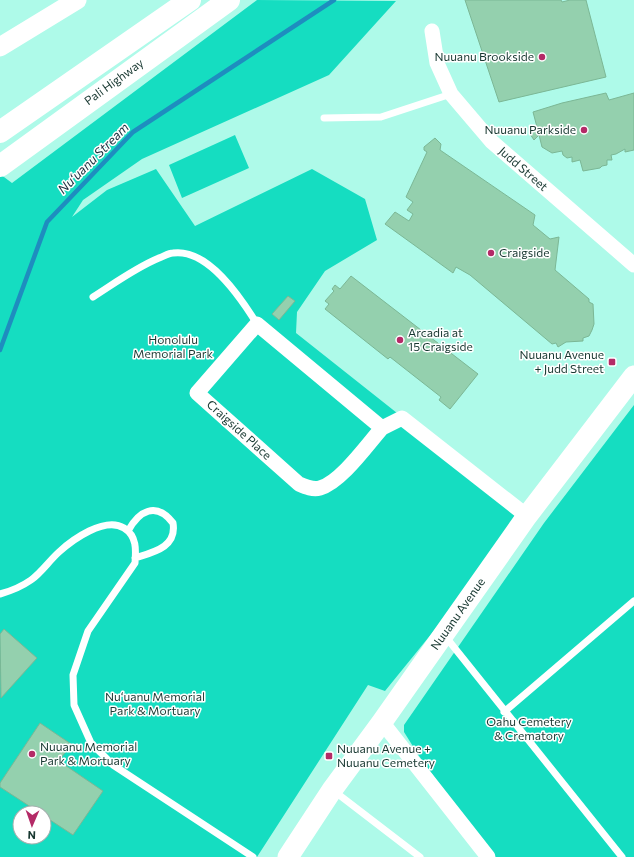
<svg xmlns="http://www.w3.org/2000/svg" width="634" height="857" font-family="Commissioner,sans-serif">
  <rect width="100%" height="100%" fill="#aefae9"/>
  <path fill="#15ddc1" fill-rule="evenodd" d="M 257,0 L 396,1 L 329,75 L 142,159 L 83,200 L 72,217 L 107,190 L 156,169 L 195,226 L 312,169 L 365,199 L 377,240 L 325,271 L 297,312 L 296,333 L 527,516 L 385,691 L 368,685 L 257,857 L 0,857 L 0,174 L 12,183 ZM 20,813 L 44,813 L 44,837 L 20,837 Z
    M 235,135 L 249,168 L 182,198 L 169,165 Z
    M 634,405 L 634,857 L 492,857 L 419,756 L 404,732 L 404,725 L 544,523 Z"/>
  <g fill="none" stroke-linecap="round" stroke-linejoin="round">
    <path stroke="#1e8dbf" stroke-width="4.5" d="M 0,350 L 47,222 L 133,132 L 334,0"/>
  </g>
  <path fill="#94d0ae" stroke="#7bb795" d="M 465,0 L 561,0 L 562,2 L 570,0 L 586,0 L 606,77 L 499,102 Z
    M 606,93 L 609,100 L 634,93 L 634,150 L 625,152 L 625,149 L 616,154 L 611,155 L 612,160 L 607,160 L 607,165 L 602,166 L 600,168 L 583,171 L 580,160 L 572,162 L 572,157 L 567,158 L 563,155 L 562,151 L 552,153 L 542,147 L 539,135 L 534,140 L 530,134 L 537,127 L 533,112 L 562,103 Z
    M 435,138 L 441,144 L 440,150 L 535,215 L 533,225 L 550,239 L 559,237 L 555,270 L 589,299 L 589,302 L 593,304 L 594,324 L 592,330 L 589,336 L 583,338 L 583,341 L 566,342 L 558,347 L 556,343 L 552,344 L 470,275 L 456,267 L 453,273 L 385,224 L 395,212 L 409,221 L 413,214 L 407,210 L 413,202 L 406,197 L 427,152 L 424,150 L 424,147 Z
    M 351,276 L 478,374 L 450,409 L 439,400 L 441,397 L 390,357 L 388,359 L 325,309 L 329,304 L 325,301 L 334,291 L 332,289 L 335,285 L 340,289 Z
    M 288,296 L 295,301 L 279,320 L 272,314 Z
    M 4,629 L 37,658 L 1,698 L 0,634 Z
    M 40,723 L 71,744 L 59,761 L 103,791 L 73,835 L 44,816 L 44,813 L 40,813 L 0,787 L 0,783 Z"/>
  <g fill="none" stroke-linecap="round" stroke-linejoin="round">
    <path stroke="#fff" stroke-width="7" d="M 324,118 L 381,117 L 451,94
      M 93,297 C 115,283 135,268 159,258 C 163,257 168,253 173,253 C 208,248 241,298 257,324
      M 128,531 C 139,511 156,501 173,523 C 177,547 154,552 135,558
      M 0,594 C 11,591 21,587 31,580 C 41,573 49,561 59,552 C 72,540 105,516 124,528 C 137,536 136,550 135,563 L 88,631 L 73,675 L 74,705 L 91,743 L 113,765 L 253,857
      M 445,636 L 622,857
      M 504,712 L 634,601
      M 334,791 L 420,857"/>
    <path stroke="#fff" stroke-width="15" d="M 432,31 L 437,63 L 451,94 L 491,141 L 634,265
      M 257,324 L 382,428 C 367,445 341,482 320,488 C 313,490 306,487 299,484 L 197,393 Z
      M 382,428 L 402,418 L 527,516
      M 382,722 L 488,857"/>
    <path stroke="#fff" stroke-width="19" d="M 0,47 L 77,0"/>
    <path stroke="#fff" stroke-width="21" d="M 288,857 L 332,790 L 382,722 L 527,516 L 634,376"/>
    <path stroke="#fff" stroke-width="22" d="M 0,132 L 190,0
      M 0,166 L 229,0"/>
  </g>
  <g fill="#b42a67" stroke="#fff" stroke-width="1.5">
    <circle cx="542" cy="57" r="4"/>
    <circle cx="584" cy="130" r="4"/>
    <circle cx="491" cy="253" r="4"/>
    <circle cx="400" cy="340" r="4"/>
    <rect x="608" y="358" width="8" height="8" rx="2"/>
    <circle cx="32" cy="754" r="4"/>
    <rect x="325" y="752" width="8" height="8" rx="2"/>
  </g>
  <g text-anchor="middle" stroke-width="3" stroke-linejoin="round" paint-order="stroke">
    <g font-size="12" fill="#183831" stroke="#fff" text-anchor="start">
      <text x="534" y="61" text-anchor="end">Nuuanu Brookside</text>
      <text x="576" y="134" text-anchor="end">Nuuanu Parkside</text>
      <text x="499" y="257">Craigside</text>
      <text x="408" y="337">Arcadia at<tspan x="408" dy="14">15 Craigside</tspan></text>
      <text x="604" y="359" text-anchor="end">Nuuanu Avenue<tspan x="604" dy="14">+ Judd Street</tspan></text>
      <text x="40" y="751">Nuuanu Memorial<tspan x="40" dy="14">Park &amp; Mortuary</tspan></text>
      <text x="337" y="753">Nuuanu Avenue +<tspan x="337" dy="14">Nuuanu Cemetery</tspan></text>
    </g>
    <g font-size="12" fill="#183831" stroke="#fff">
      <text transform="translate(114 82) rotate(-36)" y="4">Pali Highway</text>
      <text transform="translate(523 169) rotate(41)" y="4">Judd Street</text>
      <text transform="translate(239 430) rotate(42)" y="4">Craigside Place</text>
      <text transform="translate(458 614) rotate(-55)" y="4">Nuuanu Avenue</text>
    </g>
    <g font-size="12" fill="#1c3933" stroke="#fff">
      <text x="173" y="344">Honolulu<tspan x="173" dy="14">Memorial Park</tspan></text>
      <text x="155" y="701">Nuʻuanu Memorial<tspan x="155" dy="14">Park &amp; Mortuary</tspan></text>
      <text x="529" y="726">Oahu Cemetery<tspan x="529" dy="14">&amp; Crematory</tspan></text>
    </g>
    <g font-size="13" font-style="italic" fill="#1b303e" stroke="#fff">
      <text transform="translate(93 158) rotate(-45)" y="5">Nuʻuanu Stream</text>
    </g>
  </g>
  <g transform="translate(32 825) rotate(182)"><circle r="19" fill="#ffffff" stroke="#a3afad"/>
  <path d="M0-3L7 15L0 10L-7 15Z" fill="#b42a67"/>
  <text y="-6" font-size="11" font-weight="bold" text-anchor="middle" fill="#183831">N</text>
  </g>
</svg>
